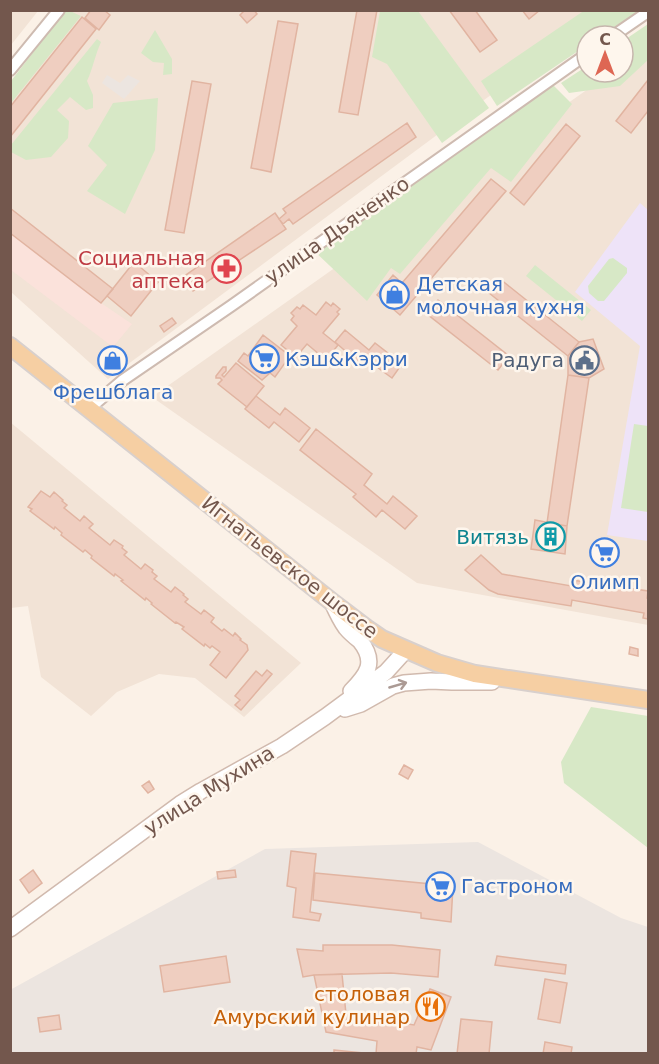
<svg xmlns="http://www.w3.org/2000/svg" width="659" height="1064" font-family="'DejaVu Sans',sans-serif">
  <rect width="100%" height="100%" fill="#fbf1e7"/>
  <path fill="#f2e3d6" d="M 11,10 L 38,11 L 11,45 L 10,11 Z
    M 72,11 L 604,11 L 108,379 L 11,292 L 11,88 Z
    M 648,46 L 648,625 L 417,583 L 152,397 L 612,72 L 623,72 Z
    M 10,422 L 301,663 L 244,717 L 195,678 L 159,674 L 117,692 L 91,716 L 41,677 L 28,606 L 11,608 Z"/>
  <path fill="#fbe2db" d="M 10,233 L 101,303 L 132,324 L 113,347 L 11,270 Z"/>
  <path fill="#ece5e0" d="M 107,75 L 120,83 L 128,75 L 140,81 L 124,99 L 102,83 Z
    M 478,842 L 621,918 L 648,927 L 648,1053 L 11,1053 L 10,990 L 265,849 Z"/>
  <path fill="#eee3f8" d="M 640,203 L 648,210 L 648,541 L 607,535 L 640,346 L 575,292 Z"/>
  <path fill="#d7e8c6" d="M 585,10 L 638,11 L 601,36 L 587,36 L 587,45 L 497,106 L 481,81 Z
    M 65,11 L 70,11 L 81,16 L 11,103 L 11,81 Z
    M 380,11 L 418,11 L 489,108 L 442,143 L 387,64 L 372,57 Z
    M 648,24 L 648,60 L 620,86 L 569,93 L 561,83 L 587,66 L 587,72 L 623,72 L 623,41 Z
    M 155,30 L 172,59 L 172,74 L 163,75 L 164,63 L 153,62 L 141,53 Z
    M 97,39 L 101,42 C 95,55 93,68 87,81 L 93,95 L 93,108 L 86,110 L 70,97 L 57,110 L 69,121 L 68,138 L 51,157 L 26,160 L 11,152 L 11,145 Z
    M 549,81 L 572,104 L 511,182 L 491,168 L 400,274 L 391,268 L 367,301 L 311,248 Z
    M 158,98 L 155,150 L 125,214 L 87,191 L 107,165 L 88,146 L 113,103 Z
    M 613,258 L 627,268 L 627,273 L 604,301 L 598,301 L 589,293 L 588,286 L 609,259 Z
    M 535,265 L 591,310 L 582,321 L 526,276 Z
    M 634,424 L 648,426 L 648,512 L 621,508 Z
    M 591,707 L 648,716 L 648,848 L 564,783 L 561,762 Z"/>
  <path fill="#efcec0" stroke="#e1b4a1" stroke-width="1.5" d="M 91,10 L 104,10 L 110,15 L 99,30 L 85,18 Z
    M 245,10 L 254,10 L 257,14 L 247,23 L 240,15 Z
    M 357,10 L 377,10 L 358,115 L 339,112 Z
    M 449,10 L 475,10 L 497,40 L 480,52 Z
    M 522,10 L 540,10 L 529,19 Z
    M 82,17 L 96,29 L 10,137 L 10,107 Z
    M 278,21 L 298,24 L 271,172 L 251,168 Z
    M 648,80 L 648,111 L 631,133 L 616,121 Z
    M 192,81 L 211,84 L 184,233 L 165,230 Z
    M 407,123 L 416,137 L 293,224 L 289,219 L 283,224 L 279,219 L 286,213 L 283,209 Z
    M 566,124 L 580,136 L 524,205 L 510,193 Z
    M 491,179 L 506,191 L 400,315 L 377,295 L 393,275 L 402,283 Z
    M 10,208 L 113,289 L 101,303 L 10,233 Z
    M 275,213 L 286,229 L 193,291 L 183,277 Z
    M 134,262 L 158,282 L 131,316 L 107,296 Z
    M 500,279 L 579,342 L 568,356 L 489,293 Z
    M 438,300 L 509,356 L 498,370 L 427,314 Z
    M 326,302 L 331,306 L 333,303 L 340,309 L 337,312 L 339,314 L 323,333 L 338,345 L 326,360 L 307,344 L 296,357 L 281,345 L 297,326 L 291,320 L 294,316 L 291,313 L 297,307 L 300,309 L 303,305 L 316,315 Z
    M 172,318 L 176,323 L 164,332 L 160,326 Z
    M 345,330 L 369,350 L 375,343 L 402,364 L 392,378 L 363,357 L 358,362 L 335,342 Z
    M 263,335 L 290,356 L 275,377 L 270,373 L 262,380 L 238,361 L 244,353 L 248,356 Z
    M 593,339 L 604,369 L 589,378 L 568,375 L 568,356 L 579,342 Z
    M 118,352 L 122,357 L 112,365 L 108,360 Z
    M 236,363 L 264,386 L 247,407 L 218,384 L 222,380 L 220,378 L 216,378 L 216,376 L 223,367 L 226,367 L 226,371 L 222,375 L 224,377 Z
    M 568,375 L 589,378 L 567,526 L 547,523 Z
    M 256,396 L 280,415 L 285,408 L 310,428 L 299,442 L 274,422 L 269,428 L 245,409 Z
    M 316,429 L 372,474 L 364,485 L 387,504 L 393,496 L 417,516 L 405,529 L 382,510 L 376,517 L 353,497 L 356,494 L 300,450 Z
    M 41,491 L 50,497 L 54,492 L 63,500 L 62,501 L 67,505 L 64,508 L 80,521 L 84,516 L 93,524 L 89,528 L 110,545 L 114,540 L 123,546 L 122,548 L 127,552 L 124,555 L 141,569 L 145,564 L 153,570 L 152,572 L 157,576 L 154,579 L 171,592 L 175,587 L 184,594 L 183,595 L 188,599 L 185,602 L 201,614 L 204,610 L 214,618 L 211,622 L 222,631 L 224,629 L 233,636 L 235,633 L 241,639 L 240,640 L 247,645 L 248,650 L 226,678 L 210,665 L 220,652 L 212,646 L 210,648 L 205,644 L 204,646 L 182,629 L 184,627 L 176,622 L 175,623 L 151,604 L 152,603 L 146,598 L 145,600 L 121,581 L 123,580 L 115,574 L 114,576 L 91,558 L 92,556 L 85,550 L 83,552 L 61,535 L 62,533 L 55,527 L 54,529 L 30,511 L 32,509 L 28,507 Z
    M 535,520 L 567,526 L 565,554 L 531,549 Z
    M 600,546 L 612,548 L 610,558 L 599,557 Z
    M 481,555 L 502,574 L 571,586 L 572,580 L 648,591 L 647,598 L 648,598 L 648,619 L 643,618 L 644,613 L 572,600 L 571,606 L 498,594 L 489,590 L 465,570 Z
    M 630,647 L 638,649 L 638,656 L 629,654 Z
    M 267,670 L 272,674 L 241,710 L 235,705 L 240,700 L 235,696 L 256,671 L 262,676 Z
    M 404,765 L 413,770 L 408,779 L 399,774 Z
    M 149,781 L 154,789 L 148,793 L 142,786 Z
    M 291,851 L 316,854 L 310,912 L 321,914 L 319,921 L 293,917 L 296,888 L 287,886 Z
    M 33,870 L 42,883 L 29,893 L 20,880 Z
    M 235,870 L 236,877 L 218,879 L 217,872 Z
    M 315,873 L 453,886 L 451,922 L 421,918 L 421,913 L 313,900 Z
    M 323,945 L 392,945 L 440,950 L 438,977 L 391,973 L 314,975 L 303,977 L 297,949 L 323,951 Z
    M 226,956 L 230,982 L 164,992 L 160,966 Z
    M 497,956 L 566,965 L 565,974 L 495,965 Z
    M 342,974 L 346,1014 L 414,1025 L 430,989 L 451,997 L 431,1050 L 417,1047 L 416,1054 L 376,1054 L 377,1041 L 326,1032 L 314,975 Z
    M 545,979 L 567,983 L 560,1023 L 538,1019 Z
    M 59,1015 L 61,1029 L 40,1032 L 38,1018 Z
    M 461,1019 L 492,1022 L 489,1054 L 457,1054 Z
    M 545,1042 L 572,1047 L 571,1054 L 543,1054 Z
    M 334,1050 L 363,1053 L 363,1054 L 334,1054 Z"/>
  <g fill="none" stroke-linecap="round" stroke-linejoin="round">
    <defs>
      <path id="minor" d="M 613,36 L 648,12
        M 10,70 L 59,10
        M 90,408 L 123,380 L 231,306 L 587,54"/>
      <path id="secondary" d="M 332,602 C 336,611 340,620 346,628 C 350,633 355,637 360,641 C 377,662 367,675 351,691
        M 345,709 L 361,704 L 393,686 L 404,683 L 431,681 L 452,682 L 492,682
        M 10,929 L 180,804 L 201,791 L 282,746 L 325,717 L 386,672 L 406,650"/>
      <path id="primary" d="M 10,346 L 332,602 L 366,628 L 382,639 L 437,663 L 475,674 L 648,700"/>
    </defs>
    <use href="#minor" stroke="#cebbb1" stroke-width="14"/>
    <use href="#secondary" stroke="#d1baae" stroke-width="18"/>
    <use href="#primary" stroke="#d8d0cd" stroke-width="20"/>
    <use href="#minor" stroke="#fff" stroke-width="10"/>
    <use href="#secondary" stroke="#fff" stroke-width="15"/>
    <use href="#primary" stroke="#f6cfa3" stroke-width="16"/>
  </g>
  <defs><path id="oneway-shaft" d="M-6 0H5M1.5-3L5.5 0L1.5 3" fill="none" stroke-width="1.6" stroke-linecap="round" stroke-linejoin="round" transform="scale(1.5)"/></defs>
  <use stroke="#ab9a94" href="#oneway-shaft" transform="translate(398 685) rotate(-16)"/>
  <defs>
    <symbol id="pharmacy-ring" viewBox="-11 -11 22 22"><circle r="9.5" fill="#fef6ed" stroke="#e0444e" stroke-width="1.5"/><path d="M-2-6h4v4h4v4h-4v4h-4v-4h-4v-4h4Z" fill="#e0444e"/></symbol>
    <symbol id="shop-ring" viewBox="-11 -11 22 22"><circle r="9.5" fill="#fef6ed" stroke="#3f7fe0" stroke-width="1.5"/><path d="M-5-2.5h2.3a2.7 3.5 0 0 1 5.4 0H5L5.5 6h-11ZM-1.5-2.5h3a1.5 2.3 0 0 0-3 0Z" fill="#3f7fe0"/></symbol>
    <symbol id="supermarket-ring" viewBox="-11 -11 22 22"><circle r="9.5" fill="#fef6ed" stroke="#3f7fe0" stroke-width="1.5"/><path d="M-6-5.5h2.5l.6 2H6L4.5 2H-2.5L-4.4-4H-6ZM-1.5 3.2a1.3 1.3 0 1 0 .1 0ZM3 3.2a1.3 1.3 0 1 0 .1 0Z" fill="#3f7fe0"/></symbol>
    <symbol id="civic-ring" viewBox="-11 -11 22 22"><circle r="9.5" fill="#fef6ed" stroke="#5c6f8a" stroke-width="1.5"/><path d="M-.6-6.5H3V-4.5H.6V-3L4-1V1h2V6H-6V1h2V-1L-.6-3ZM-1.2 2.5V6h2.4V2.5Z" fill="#5c6f8a"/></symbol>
    <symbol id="building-ring" viewBox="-11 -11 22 22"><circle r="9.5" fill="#fef6ed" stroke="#0f9aa8" stroke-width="1.5"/><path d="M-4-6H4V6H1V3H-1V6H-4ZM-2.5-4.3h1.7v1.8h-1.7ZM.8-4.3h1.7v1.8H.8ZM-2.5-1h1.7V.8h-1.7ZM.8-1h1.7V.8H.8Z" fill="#0f9aa8"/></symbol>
    <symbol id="restaurant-ring" viewBox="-11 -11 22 22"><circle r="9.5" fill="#fef6ed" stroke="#e8710a" stroke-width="1.5"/><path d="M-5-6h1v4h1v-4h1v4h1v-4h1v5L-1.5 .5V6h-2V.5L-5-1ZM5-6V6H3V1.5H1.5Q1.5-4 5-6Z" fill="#e8710a"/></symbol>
  </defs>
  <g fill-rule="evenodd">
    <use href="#pharmacy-ring" x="210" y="252" width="33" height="33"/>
    <use href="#shop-ring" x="378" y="278" width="33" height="33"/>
    <use href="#supermarket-ring" x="248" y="342" width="33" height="33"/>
    <use href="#civic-ring" x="568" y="344" width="33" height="33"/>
    <use href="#shop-ring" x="96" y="344" width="33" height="33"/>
    <use href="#building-ring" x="534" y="520" width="33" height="33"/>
    <use href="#supermarket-ring" x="588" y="536" width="33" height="33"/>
    <use href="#supermarket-ring" x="424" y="870" width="33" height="33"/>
    <use href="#restaurant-ring" x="414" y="990" width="33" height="33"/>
  </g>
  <g text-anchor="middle" stroke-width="5" stroke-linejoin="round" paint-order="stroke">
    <g font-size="20" fill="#73574d" stroke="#fef6ed">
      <text transform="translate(337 230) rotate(-35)" y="7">улица Дьяченко</text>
      <text transform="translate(290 567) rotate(38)" y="7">Игнатьевское шоссе</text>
      <text transform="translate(209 790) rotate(-32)" y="7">улица Мухина</text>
    </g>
    <g font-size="20" fill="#be3a42" stroke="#fef6ed" text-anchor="end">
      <text x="205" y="265">Социальная<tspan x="205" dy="23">аптека</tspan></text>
    </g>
    <g font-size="20" fill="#366cbe" stroke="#fef6ed" text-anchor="start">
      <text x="416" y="291">Детская<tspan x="416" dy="23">молочная кухня</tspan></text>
      <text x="285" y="366">Кэш&amp;Кэрри</text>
      <text x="113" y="399" text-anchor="middle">Фрешблага</text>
      <text x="605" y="589" text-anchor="middle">Олимп</text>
      <text x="461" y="893">Гастроном</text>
    </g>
    <g font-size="20" fill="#4e5e75" stroke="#fef6ed" text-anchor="end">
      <text x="564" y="367">Радуга</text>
    </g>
    <g font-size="20" fill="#0d838f" stroke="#fef6ed" text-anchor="end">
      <text x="529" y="544">Витязь</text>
    </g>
    <g font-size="20" fill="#c56008" stroke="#fef6ed" text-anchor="end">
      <text x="410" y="1001">столовая<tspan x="410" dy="23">Амурский кулинар</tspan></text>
    </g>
  </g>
  <rect width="659" height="1064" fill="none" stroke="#73574d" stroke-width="24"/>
  <g transform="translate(605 54)"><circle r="28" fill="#fef6ed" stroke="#c6b6ad" stroke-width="1.5"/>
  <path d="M0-4.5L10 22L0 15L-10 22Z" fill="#de6653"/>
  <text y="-9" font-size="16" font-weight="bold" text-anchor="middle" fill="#73574d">С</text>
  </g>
</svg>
